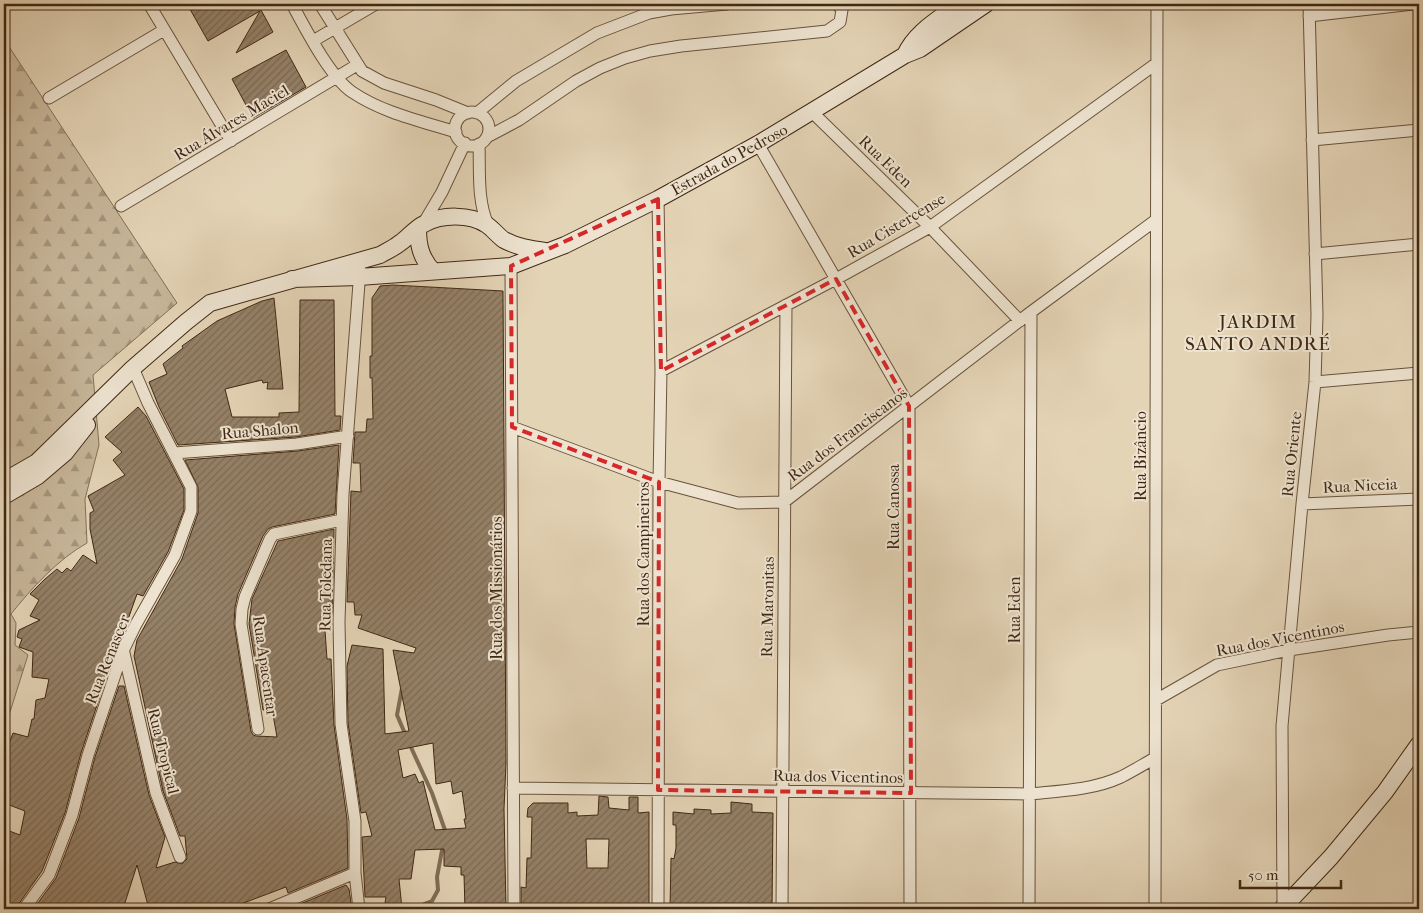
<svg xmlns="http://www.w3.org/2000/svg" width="1423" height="913" font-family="'IM FELL French Canon',serif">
  <defs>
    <pattern id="forest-firs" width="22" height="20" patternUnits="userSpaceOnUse" patternTransform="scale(1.25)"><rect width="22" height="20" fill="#c8b79a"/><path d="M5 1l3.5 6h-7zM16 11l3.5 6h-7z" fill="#a4957c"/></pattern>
    <pattern id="building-hatch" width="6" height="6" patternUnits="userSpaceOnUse" patternTransform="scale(1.25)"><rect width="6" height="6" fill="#958168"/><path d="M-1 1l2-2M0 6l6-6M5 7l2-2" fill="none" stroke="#7b6a54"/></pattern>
  </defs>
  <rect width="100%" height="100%" fill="#e4d4b6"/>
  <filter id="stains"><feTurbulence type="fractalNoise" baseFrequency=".004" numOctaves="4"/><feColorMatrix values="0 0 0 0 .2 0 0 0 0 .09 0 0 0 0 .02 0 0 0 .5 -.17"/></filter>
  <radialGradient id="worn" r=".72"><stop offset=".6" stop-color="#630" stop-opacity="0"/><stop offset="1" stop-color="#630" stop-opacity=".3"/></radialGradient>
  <path fill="url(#forest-firs)" stroke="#847057" d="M 4,39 L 177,303 L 93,375 L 99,445 L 85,499 L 87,543 C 58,559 31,589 11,614 L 16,623 L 15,645 L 28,655 L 4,731 Z"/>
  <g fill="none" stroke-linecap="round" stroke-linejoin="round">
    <path stroke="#816c54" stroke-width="4" d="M 402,688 L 397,715 L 406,736
      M 409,743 L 432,793 L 446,833
      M 411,909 L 432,901 L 438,890 L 437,877 L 443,845"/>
  </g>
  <path fill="url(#building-hatch)" stroke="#402814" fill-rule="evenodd" d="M 187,4 L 273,4 L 261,10 L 273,32 L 236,53 L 260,11 L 208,41 Z
    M 286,50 L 306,87 L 253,118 L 232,79 Z
    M 393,285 L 503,291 L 506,763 L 504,809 L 506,909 L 465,909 L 464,875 L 461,875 L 461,867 L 444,866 L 444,849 L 415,850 L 411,879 L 399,879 L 402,909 L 384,909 L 386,897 L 365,897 L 362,837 L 372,836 L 366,812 L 361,813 L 348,723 L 347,666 L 352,645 L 383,649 L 385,734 L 409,731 L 393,650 L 414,653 L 416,648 L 358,628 L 362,615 L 355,615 L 354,602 L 347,602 L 351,491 L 361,492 L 360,463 L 353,463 L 355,432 L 366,432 L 367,419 L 373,419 L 372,378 L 370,378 L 370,356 L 372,356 L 372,298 L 380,286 ZM 433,743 L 436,784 L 451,781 L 453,794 L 462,791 L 466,819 L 464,819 L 466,828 L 435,830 L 423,781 L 419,783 L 415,774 L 403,778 L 398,750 Z
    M 274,298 L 283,389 L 267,389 L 268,382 L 263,383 L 262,380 L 225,389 L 232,417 L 279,417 L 279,413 L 299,412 L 300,300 L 334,300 L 335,416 L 341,416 L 340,430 L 296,437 L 178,445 L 159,407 L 149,382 L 167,374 L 163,364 L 183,348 L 182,346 L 217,321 L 262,301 Z
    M 138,407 L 146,416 L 184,489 L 184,510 L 168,552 L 143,596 L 137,594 L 121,639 L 109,662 L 101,687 L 103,687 L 81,753 L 65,813 L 42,871 L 18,905 L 16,909 L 4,909 L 4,829 L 20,835 L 25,811 L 4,803 L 4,748 L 7,749 L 13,733 L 28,737 L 32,719 L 34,719 L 36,700 L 45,698 L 49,679 L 32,677 L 33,652 L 19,647 L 22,639 L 17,637 L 19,630 L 40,620 L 30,616 L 39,600 L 30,594 L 45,579 L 57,569 L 62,573 L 67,568 L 71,571 L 83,555 L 97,564 L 90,529 L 90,513 L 94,511 L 88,496 L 125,475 L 113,460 L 122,452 L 105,437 Z
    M 339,445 L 335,514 L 272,527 L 268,529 L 263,536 L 238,594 L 235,607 L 234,624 L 251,731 L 253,735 L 256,736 L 277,737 L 272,709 L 263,710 L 249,624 L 252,599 L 278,541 L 334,529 L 332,615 L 324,616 L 327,659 L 331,659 L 334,725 L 347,819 L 348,868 L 288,893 L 286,887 L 241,904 L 244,909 L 149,909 L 137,865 L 123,909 L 50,909 L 38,903 L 56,878 L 79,818 L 95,757 L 119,686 L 124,686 L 149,795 L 165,837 L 156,868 L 175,862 L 182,864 L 187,859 L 185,836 L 180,836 L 163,791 L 134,656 L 137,640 L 182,559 L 198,513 L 198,487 L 185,460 L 298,451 Z
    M 599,796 L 608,797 L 609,808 L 629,810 L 629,797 L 638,797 L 638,813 L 649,812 L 649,909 L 536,909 L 536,907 L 521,908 L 521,887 L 526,888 L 527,858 L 531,858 L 532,817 L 527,817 L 528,808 L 533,803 L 568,803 L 568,813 L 577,812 L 577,816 L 598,815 ZM 586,839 L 609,839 L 608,868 L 587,868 Z
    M 731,802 L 752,804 L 752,812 L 773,813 L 772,909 L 670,909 L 671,858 L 674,859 L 676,848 L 676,825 L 673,825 L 673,812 L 694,814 L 694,809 L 711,810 L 711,814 L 731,813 Z
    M 346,885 L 349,889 L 351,903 L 346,905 L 348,909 L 294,909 L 293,907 Z"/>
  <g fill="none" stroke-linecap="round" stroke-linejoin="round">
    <defs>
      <path id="street" d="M 149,4 L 231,141
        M 292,4 C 305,28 330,77 352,92 C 383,113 421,121 456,132
        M 320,4 L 362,71 L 384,83 L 436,100 L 468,113
        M 1309,16 L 1413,4
        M 313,41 L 376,4
        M 49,98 L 164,30
        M 812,112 L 930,227 L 1020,321
        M455 129a17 17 0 1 1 34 0a17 17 0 1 1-34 0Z
        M 477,113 L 516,81 L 597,33 L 649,13 L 671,9 L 727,4
        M 487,137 L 519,120 L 576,81 L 600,68 L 625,58 L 650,51 L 681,46 L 827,31 L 840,22 L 842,10 L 837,4
        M 1312,140 L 1419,130
        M 479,144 C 480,171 477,200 488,225
        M 758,144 L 909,406 L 910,909
        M 658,199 L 661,371 L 659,482 L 658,909
        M 121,206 L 357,65
        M 423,224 L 442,192 L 465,143
        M 1315,254 L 1419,244
        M 511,266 L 514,909
        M 661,371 L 836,279 L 930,227 L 1157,63
        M 1315,382 L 1419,373
        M 512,427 L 659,482 L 738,503 L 784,502 L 1031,312 L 1156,220
        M 174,453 L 297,444 L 348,436
        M 1302,504 L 1419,499
        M 124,653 L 156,793 L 180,857
        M 1156,700 L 1217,665 L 1289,650 L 1388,635 L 1419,632
        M 258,729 L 241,624 L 242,609 L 245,597 L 270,539 L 274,534 L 342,520
        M 513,788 L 1029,794 C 1060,791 1093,790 1121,777 C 1133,771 1144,764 1155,758
        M 1283,907 L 1282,726 L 1302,504 L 1315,382 L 1317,315 L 1309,4
        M 24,909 L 49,875 L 72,815 L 88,755 L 123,651 L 135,626 L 175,555 L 191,511 L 191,487 L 148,403 L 133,368
        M 269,909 L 355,873
        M 359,909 L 355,873 L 355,821 L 341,724 L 339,622 L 343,494 L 360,270
        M 782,909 L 786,305
        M 1029,909 L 1031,312
        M 1155,909 L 1157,4"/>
      <path id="secondary" d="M 905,55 C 915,32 939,19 959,4
        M 418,228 C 418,246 421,258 433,271
        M 292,279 L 359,277 L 511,266 L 565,245 L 658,199 L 758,144 L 905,55 L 920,49 L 986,4
        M 4,481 L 37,462 L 133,368 L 186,322 L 210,303 L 380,255 C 387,251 394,248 400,243 C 408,238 415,228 424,224 C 442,214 470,214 487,225 C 493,229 498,236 504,240 C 517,247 530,249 545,251
        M 4,496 L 38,476 L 65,453 L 87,425
        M 1282,909 L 1331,857 L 1385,792 L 1419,744"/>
    </defs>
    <use href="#street" stroke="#69533c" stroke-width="13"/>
    <use href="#secondary" stroke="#402814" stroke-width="18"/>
    <use href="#street" stroke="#ede3d0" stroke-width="11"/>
    <use href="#secondary" stroke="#ede3d0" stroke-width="16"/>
  </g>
  <path fill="none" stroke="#d62828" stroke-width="4" stroke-dasharray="10 6" stroke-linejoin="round" d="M 658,199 L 661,371 L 836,279 L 909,406 L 911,793 L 658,790 L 659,482 L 512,427 L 511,266 Z"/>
  <g text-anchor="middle" stroke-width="4" stroke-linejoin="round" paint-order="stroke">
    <g font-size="16" fill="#402814" stroke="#ede3d0">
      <text transform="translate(231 122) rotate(-31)" y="6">Rua Álvares Maciel</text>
      <text transform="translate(729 159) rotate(-29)" y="6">Estrada do Pedroso</text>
      <text transform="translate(886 161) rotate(44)" y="6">Rua Eden</text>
      <text transform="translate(896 225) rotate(-31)" y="6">Rua Cistercense</text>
      <text transform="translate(260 430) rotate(-5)" y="6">Rua Shalon</text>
      <text transform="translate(847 434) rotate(-37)" y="6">Rua dos Franciscanos</text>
      <text transform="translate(1291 454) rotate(-84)" y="6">Rua Oriente</text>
      <text transform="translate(1140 456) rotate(-90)" y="6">Rua Bizâncio</text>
      <text transform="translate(1360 485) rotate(-3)" y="6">Rua Niceia</text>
      <text transform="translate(893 507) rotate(-90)" y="6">Rua Canossa</text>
      <text transform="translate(643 554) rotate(-90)" y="6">Rua dos Campineiros</text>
      <text transform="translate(325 585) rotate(-89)" y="6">Rua Toledana</text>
      <text transform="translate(496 588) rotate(-90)" y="6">Rua dos Missionários</text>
      <text transform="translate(767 607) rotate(-89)" y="6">Rua Maronitas</text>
      <text transform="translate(1014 610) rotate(-90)" y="6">Rua Eden</text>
      <text transform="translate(1280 638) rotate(-11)" y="6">Rua dos Vicentinos</text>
      <text transform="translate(107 659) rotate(-68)" y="6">Rua Renascer</text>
      <text transform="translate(266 666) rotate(82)" y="6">Rua Apacentar</text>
      <text transform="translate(164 751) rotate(76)" y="6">Rua Tropical</text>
      <text transform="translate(838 776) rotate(1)" y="6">Rua dos Vicentinos</text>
    </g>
    <g font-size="19" letter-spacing="1" fill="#402814" stroke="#ede3d0">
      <text x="1258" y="328">JARDIM<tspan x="1258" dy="22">SANTO ANDRÉ</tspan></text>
    </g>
  </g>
  <rect width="1423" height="913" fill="none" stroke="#e4d4b6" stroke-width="20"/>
  <rect x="5" y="5" width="1413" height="903" fill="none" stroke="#402814" stroke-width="2.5"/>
  <rect x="10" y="10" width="1403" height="893" fill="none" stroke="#402814"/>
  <path d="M1240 880v8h101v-8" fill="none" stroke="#402814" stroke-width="2.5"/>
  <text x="1248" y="880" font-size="15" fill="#402814" stroke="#ede3d0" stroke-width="4" paint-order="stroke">50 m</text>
  <rect width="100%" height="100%" filter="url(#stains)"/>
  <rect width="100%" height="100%" fill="url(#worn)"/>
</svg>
